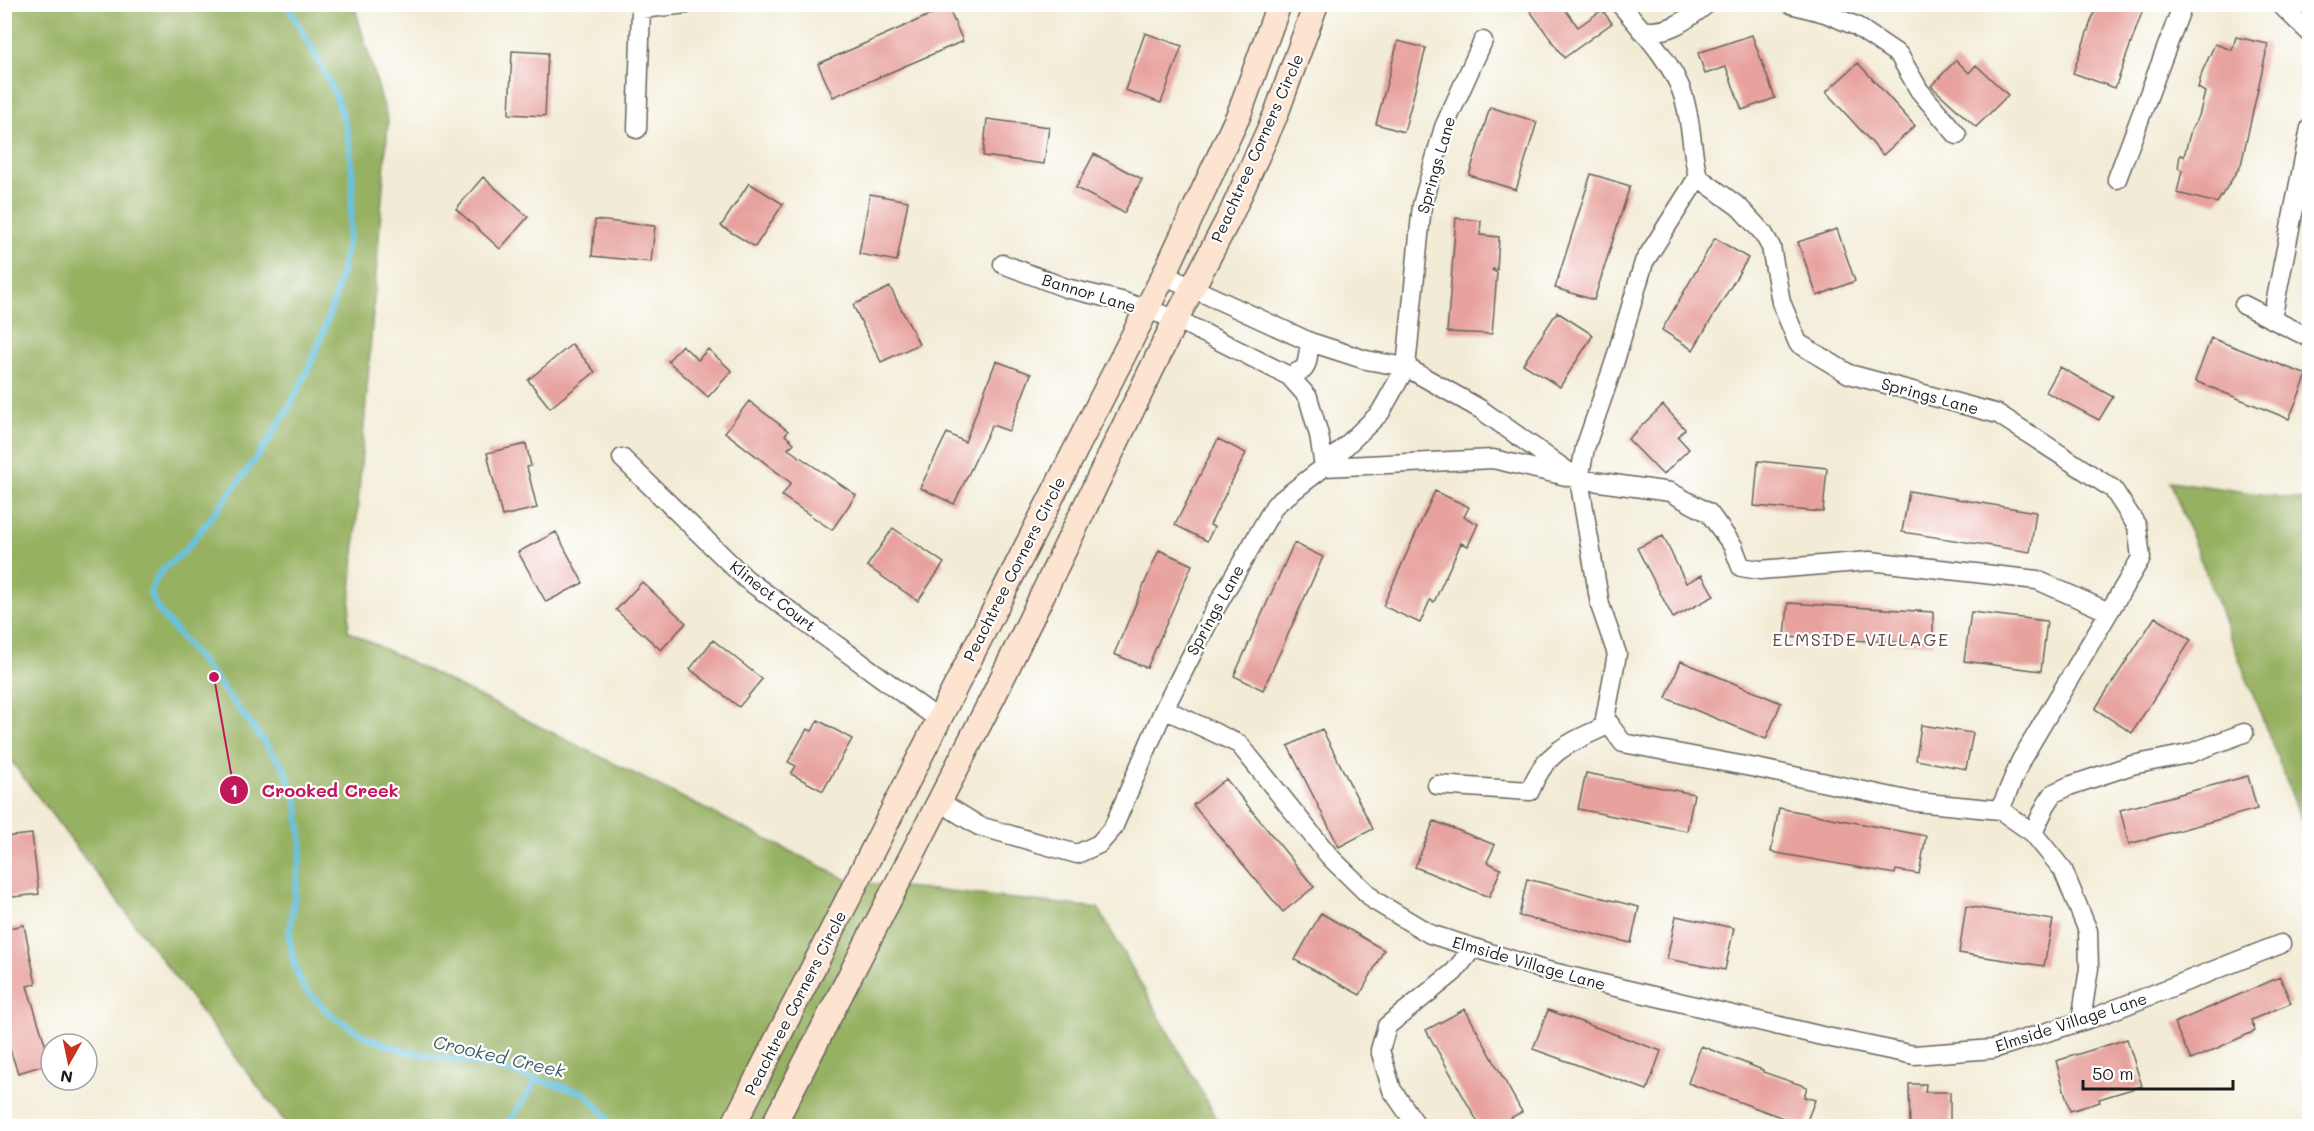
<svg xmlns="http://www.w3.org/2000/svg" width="2314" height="1131" font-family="Mali,sans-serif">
  <rect width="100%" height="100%" fill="#fff"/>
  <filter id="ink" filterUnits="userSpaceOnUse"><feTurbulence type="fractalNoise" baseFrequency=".0167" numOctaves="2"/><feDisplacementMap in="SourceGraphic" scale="12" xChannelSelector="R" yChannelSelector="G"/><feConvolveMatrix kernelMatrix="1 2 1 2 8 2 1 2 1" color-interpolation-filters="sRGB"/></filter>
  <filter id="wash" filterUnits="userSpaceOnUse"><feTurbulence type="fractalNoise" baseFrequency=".008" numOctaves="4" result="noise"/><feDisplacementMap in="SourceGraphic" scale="24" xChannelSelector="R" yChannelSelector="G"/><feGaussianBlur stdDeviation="1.35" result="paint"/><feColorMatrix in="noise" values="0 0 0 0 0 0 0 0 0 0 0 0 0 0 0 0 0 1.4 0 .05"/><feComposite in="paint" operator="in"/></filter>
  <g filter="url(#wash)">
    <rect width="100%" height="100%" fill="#f2ebd5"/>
    <path fill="#97b162" stroke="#5a663f" stroke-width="1.5" d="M 5,5 L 354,5 L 388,121 L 348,631 L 850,881 L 1098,908 L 1221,1126 L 288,1126 L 5,753 Z
      M 2170,481 L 2309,501 L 2309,839 Z"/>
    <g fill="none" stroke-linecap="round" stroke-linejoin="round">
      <path stroke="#64c3e2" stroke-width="6" d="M 287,4 C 309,46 339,89 348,136 C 367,241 318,374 257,457 C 233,489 209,522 184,551 C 177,559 167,564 160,573 C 156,578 153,586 150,593 L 159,611 L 214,677 L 284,768 L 297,800 L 302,845 L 289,934 L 294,965 L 303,987 L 330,1014 L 366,1037 L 405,1051 L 489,1066 L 585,1093 L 606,1116 L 609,1126
        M 503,1126 L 512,1118 L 537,1080"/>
    </g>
    <g id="blocks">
      <path fill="#e7a29d" d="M 1525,4 L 1561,4 L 1578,27 L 1602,10 L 1612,23 L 1564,58 Z
        M 2097,4 L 2145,4 L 2115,88 L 2073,73 Z
        M 948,7 L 963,41 L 833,97 L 818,64 Z
        M 1145,33 L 1182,46 L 1161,103 L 1125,90 Z
        M 1752,35 L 1775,98 L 1742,110 L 1726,67 L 1705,74 L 1698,53 Z
        M 2236,37 L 2268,44 L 2241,165 L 2217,203 L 2177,193 L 2182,170 L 2178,168 L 2180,155 L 2184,156 L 2191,130 L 2199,116 L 2205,92 L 2198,88 L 2202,72 L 2215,44 L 2232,50 Z
        M 1398,41 L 1426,48 L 1404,132 L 1376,124 Z
        M 512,51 L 548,53 L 545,116 L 509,114 Z
        M 1956,60 L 1969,73 L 1976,65 L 2008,95 L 1976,127 L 1931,86 Z
        M 1858,63 L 1915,126 L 1883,155 L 1826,92 Z
        M 1490,107 L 1537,122 L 1516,190 L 1469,175 Z
        M 987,119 L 1049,127 L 1044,164 L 983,156 Z
        M 1094,154 L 1142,179 L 1124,213 L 1076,188 Z
        M 1591,174 L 1630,186 L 1594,300 L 1555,288 Z
        M 483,177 L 528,217 L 500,249 L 456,209 Z
        M 749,183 L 783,204 L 755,247 L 721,226 Z
        M 870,194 L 908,201 L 897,261 L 859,254 Z
        M 1456,218 L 1481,221 L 1480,235 L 1499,237 L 1497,270 L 1493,269 L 1492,270 L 1497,273 L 1492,334 L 1447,332 Z
        M 595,220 L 655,226 L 651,262 L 592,256 Z
        M 1837,229 L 1855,281 L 1817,296 L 1798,242 Z
        M 1715,238 L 1748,258 L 1693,350 L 1662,330 Z
        M 890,287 L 919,344 L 881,362 L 853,305 Z
        M 1557,312 L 1593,335 L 1560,387 L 1523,364 Z
        M 2211,338 L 2307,375 L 2289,419 L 2195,381 Z
        M 572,344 L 595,372 L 550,408 L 528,380 Z
        M 682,345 L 698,360 L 708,349 L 732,371 L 708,397 L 668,361 Z
        M 996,361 L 1031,374 L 1009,431 L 992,425 L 954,504 L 920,488 L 947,433 L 965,442 Z
        M 2060,367 L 2113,397 L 2099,420 L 2046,392 Z
        M 749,401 L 788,431 L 785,435 L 794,443 L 788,449 L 856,495 L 832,530 L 782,496 L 791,483 L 725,432 Z
        M 1663,405 L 1685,429 L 1678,437 L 1689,449 L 1663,475 L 1628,439 Z
        M 1218,439 L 1246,453 L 1210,525 L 1214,527 L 1207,541 L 1175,525 Z
        M 526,444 L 531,466 L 527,467 L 537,508 L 502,516 L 487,453 Z
        M 1758,461 L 1827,468 L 1823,512 L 1754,506 Z
        M 1435,491 L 1469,507 L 1464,517 L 1478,524 L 1468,546 L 1461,543 L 1434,602 L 1430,600 L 1420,623 L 1383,606 Z
        M 1909,491 L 2036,512 L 2030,552 L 1902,532 Z
        M 893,528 L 944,563 L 918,601 L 867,566 Z
        M 556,532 L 583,583 L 546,602 L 518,552 Z
        M 1663,536 L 1686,583 L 1702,575 L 1714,596 L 1673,618 L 1637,548 Z
        M 1294,543 L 1323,557 L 1263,690 L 1234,676 Z
        M 1159,550 L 1192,565 L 1147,668 L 1114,654 Z
        M 642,582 L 686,623 L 661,650 L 616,610 Z
        M 1788,603 L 1933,612 L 1933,644 L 1785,637 Z
        M 1971,612 L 2047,621 L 2041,671 L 1964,661 Z
        M 2155,617 L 2191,640 L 2132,733 L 2095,709 Z
        M 713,640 L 762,679 L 739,707 L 690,669 Z
        M 1681,661 L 1781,703 L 1766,739 L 1666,698 Z
        M 818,720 L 852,739 L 823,791 L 791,774 L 796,766 L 788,762 L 807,729 L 812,731 Z
        M 1921,725 L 1973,733 L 1966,769 L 1916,760 Z
        M 1322,729 L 1373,829 L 1339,847 L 1288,746 Z
        M 1586,773 L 1694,794 L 1687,831 L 1578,809 Z
        M 2248,776 L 2257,809 L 2129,844 L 2120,810 Z
        M 1226,779 L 1314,887 L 1283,912 L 1193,805 Z
        M 1779,808 L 1926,836 L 1919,874 L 1896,870 L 1895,874 L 1771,852 Z
        M 1434,821 L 1495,845 L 1487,862 L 1501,869 L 1489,897 L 1415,867 Z
        M 32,834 L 39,894 L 4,898 L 4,837 Z
        M 1527,879 L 1639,907 L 1631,943 L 1519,916 Z
        M 1966,906 L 2053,920 L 2044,966 L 1959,953 Z
        M 1321,913 L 1384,950 L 1360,995 L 1295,960 Z
        M 1676,916 L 1734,928 L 1725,970 L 1667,959 Z
        M 24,925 L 36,984 L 27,986 L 51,1063 L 18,1073 L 4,1032 L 4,929 Z
        M 2280,977 L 2291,1003 L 2251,1020 L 2255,1031 L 2191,1060 L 2174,1023 Z
        M 1465,1009 L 1522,1112 L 1495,1126 L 1480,1126 L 1426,1030 Z
        M 1548,1010 L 1661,1051 L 1647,1090 L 1533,1049 Z
        M 2127,1039 L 2142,1086 L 2099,1099 L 2100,1102 L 2070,1111 L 2056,1061 Z
        M 1701,1046 L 1763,1070 L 1763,1072 L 1807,1087 L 1804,1097 L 1815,1100 L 1805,1126 L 1688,1083 Z
        M 1909,1084 L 1926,1084 L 1925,1092 L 1950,1092 L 1950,1126 L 1910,1126 Z"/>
    </g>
  </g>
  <g filter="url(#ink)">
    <use href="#blocks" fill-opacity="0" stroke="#67645d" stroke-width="1.5"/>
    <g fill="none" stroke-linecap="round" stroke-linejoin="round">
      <defs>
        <path id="street" d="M 1620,4 C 1642,30 1673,63 1683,95 C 1692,122 1691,150 1698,177 L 1739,207 L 1763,233 L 1771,247 L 1781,302 L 1798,343 L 1849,374 L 1998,414 L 2113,489 L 2137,526 L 2141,558 L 2021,760 L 2000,810
          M 1791,4 L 1825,13 L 1856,26 L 1899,55 L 1919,90 L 1957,135
          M 2280,4 L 2310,33
          M 1641,30 C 1669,35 1686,20 1707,4
          M 637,129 L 641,9 L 687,4
          M 1698,177 L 1644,262 L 1614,364 L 1585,448 L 1579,479 L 1600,605 L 1617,654 L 1605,719 L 1623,743 L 1756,768 L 1916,802 L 2000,810 L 2033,833 L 2063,870 L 2088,931 L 2089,968 L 2081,1021
          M 2117,179 L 2183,4
          M 1003,264 L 1066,288 L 1121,301 L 1176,319 L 1289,376 L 1308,397 L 1319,435 L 1324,467 L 1493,459 L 1579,479 L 1670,492 L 1709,513 L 1733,546 L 1741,567 L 1760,570 L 1870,561 L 2037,580 L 2109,612
          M 1164,275 L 1310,342 L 1366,360 L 1406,367 L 1480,409 L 1573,475
          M 2244,305 L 2310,338
          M 2272,319 L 2310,128
          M 1289,376 L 1304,369 L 1307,362 L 1310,342
          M 622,458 L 746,579 L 938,719
          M 1164,709 L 1215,609 L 1275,505 L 1324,467 L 1380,413 L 1406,367 L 1422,205 L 1444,127 L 1483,41
          M 1437,785 L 1530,791 C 1546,749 1572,742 1610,724
          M 940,802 L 979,826 L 1077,854 L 1099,844 L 1113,828 L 1164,709 L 1239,744 L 1330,857 L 1375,901 L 1430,934 L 1544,970 L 1822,1036 L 1914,1055 L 1993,1049 L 2098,1016 L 2281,944
          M 2033,833 L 2046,805 L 2054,793 L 2069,786 L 2132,765 L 2188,754 L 2244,733
          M 1417,1126 L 1392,1090 L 1380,1050 L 1387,1026 L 1454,972 L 1473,948"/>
        <path id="secondary" d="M 733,1126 L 1164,275 L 1239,114 L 1279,4
          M 773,1126 L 994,695 L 1176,319 L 1231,214 L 1276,114 L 1316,4"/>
      </defs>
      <use href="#street" stroke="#67645d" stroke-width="21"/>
      <use href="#secondary" stroke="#67645d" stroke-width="27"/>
      <use href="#street" stroke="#fff" stroke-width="18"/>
      <use href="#secondary" stroke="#fde4d1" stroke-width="24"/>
    </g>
  </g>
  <g text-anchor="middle" stroke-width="4.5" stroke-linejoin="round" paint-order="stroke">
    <g font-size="16" fill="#1c1c1c" stroke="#fff">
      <text transform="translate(1257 148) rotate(-66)" y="6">Peachtree Corners Circle</text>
      <text transform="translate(1436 165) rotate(-74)" y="6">Springs Lane</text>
      <text transform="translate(1089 293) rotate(17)" y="6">Bannor Lane</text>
      <text transform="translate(1930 396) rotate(15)" y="6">Springs Lane</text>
      <text transform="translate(1014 569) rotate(-63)" y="6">Peachtree Corners Circle</text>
      <text transform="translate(773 596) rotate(38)" y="6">Klinect Court</text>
      <text transform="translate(1215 610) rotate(-61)" y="6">Springs Lane</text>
      <text transform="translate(1529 963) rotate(16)" y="6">Elmside Village Lane</text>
      <text transform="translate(795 1003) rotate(-63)" y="6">Peachtree Corners Circle</text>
      <text transform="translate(2071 1022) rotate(-18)" y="6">Elmside Village Lane</text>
    </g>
    <g font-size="18" letter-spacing="1.5" fill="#634b49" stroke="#fff">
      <text x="1861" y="646">ELMSIDE VILLAGE</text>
    </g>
    <g font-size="18" font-style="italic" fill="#395f6b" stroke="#fff">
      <text transform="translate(499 1057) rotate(13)" y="6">Crooked Creek</text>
    </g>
  </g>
  <path fill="none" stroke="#c2185b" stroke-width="2" d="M214 677L234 790"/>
  <g fill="#c2185b" stroke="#fff" stroke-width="2">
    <circle cx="214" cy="677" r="6"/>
    <circle cx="234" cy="790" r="15"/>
  </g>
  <g font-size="18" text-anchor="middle" font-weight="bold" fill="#fff">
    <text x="234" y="797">1</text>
  </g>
  <g font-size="18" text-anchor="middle" font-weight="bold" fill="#c2185b" stroke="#fff" stroke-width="4.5" stroke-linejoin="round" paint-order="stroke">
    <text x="330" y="797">Crooked Creek</text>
  </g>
  <rect width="2314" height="1131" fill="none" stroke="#fff" stroke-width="24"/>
  <g transform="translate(69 1062) rotate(189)"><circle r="28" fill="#ffffff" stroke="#a4a4a4" stroke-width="1.5"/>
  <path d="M0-4.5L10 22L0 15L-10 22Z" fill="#c8321e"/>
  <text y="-9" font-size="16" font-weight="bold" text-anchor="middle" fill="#1c1c1c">N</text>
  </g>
  <path d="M2083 1080v9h150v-9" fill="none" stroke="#1c1c1c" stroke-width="3"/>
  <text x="2092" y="1080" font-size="18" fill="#1c1c1c" stroke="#ffffff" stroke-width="4.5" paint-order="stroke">50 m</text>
</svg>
